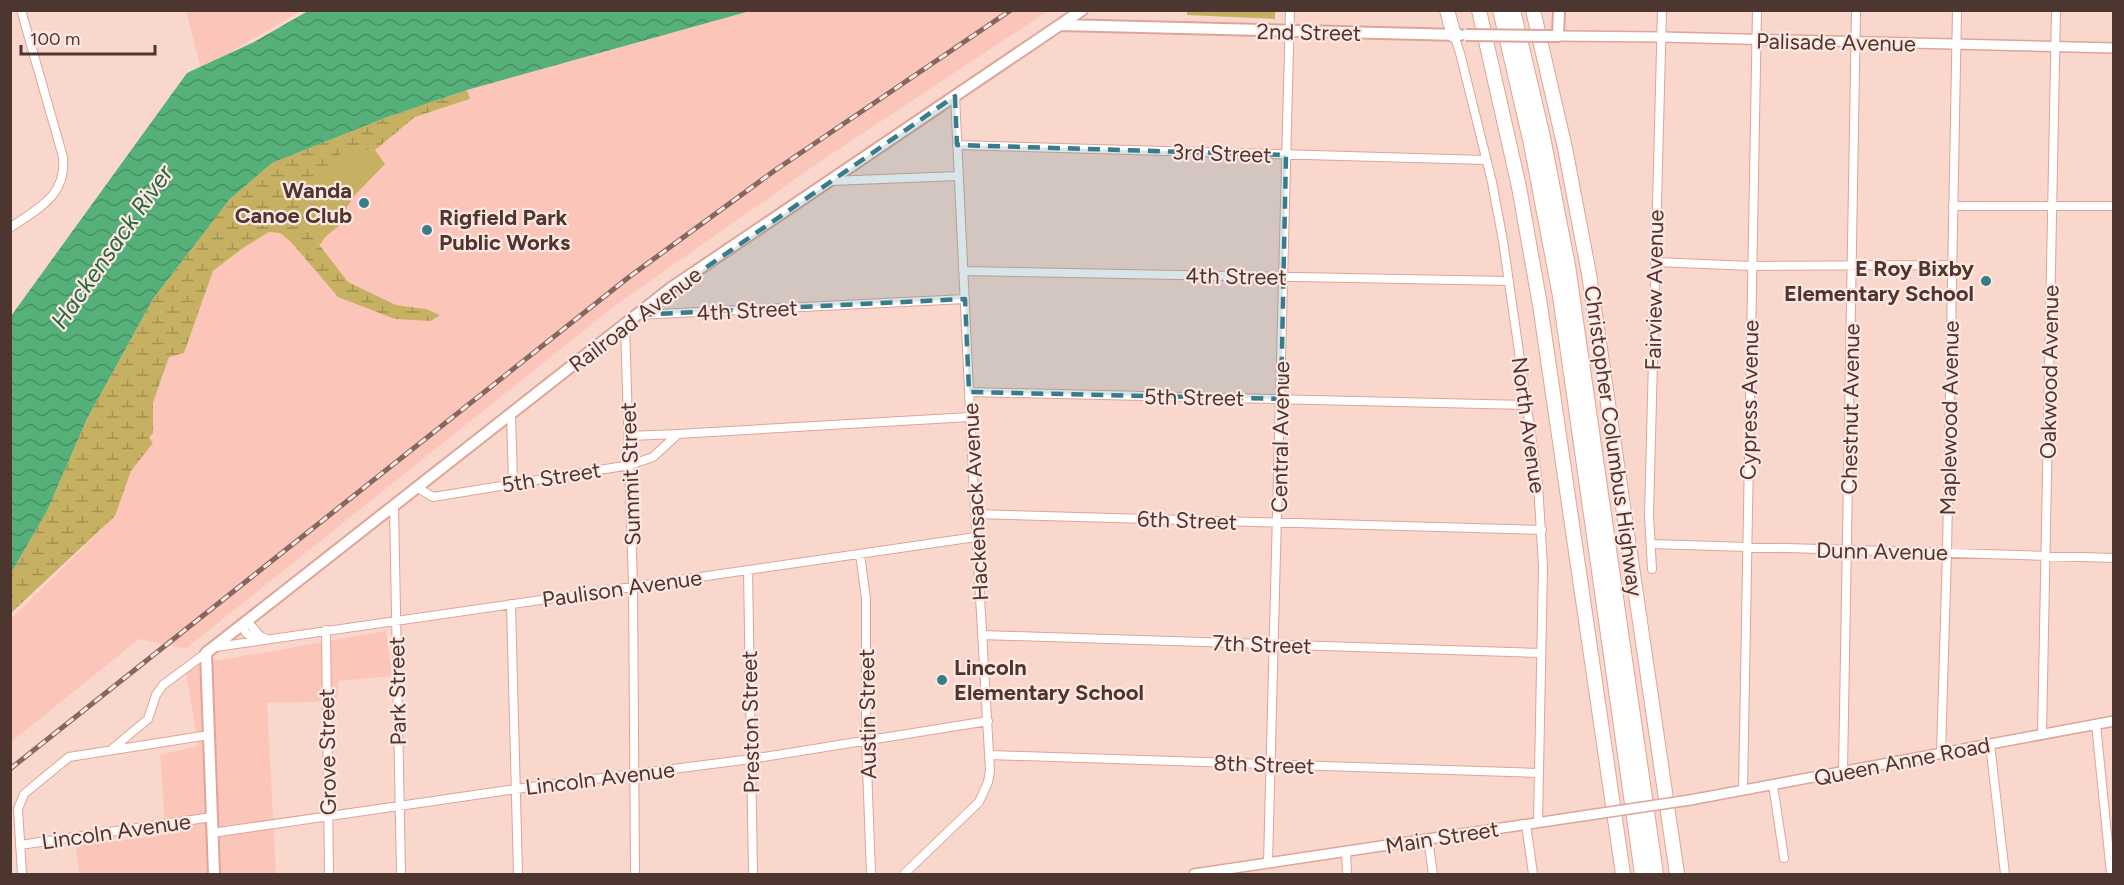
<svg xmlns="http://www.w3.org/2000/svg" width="2124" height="885" font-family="Figtree,sans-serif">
  <defs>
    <pattern id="wetland-marsh" width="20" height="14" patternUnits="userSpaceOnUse" patternTransform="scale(1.5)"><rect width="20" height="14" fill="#c6b163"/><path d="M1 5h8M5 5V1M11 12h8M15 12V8" fill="none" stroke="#a39152"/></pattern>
    <pattern id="water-waves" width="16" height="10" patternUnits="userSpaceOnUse" patternTransform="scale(1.5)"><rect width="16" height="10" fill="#56b079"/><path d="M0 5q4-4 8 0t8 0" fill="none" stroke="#499064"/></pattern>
  </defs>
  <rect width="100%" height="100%" fill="#fad7cd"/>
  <path fill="#fbc6b9" d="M 186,10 L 301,11 L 201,69 Z
    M 750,11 L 1048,11 L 818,163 L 612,308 L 188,647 L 187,649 L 139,639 L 11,742 L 11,619 L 115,516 L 131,471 L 153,443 L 149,438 L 153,433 L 153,403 L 169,357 L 184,352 L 213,271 L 243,248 L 269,232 L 280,233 L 291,242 L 338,297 L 440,315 L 426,309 L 396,305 L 348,282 L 308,230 L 342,152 L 375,150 L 415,117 L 469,100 L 467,90 Z
    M 386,631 L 392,676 L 339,681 L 337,701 L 267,703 L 276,874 L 79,874 L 76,846 L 166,835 L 160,755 L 198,746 L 185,666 Z"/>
  <path fill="url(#wetland-marsh)" d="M 467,90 L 470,99 L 415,117 L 375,150 L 342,153 L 308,230 L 348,282 L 396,305 L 426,309 L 440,315 L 431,321 L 395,319 L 338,297 L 291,242 L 280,233 L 269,232 L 243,248 L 213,271 L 184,353 L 169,357 L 153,403 L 153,433 L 149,438 L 153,443 L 131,471 L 115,516 L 11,613 L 11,573 L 47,511 L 87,419 L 153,299 L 230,199 L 272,163 L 385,118 Z"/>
  <path fill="#c6b163" d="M 1187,11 L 1275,11 L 1275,19 L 1187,15 Z
    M 375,150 L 385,164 L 355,195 L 347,207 L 345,221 L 325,237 L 320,245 C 313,237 304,227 304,216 C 304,194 328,167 342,152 Z"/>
  <path fill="url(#water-waves)" d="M 308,11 L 750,11 L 467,90 L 385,118 L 272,163 L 230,199 L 153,299 L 87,419 L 47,511 L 11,573 L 11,316 L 187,73 L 254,42 Z"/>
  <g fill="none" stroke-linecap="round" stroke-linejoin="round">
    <defs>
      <path id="minor" d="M 1454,35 L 1460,53 L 1492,182 L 1503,241 L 1538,484 L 1543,566 L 1538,822
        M 957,145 L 1486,160
        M 830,181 L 959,176
        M 1953,206 L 2114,206
        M 10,228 C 38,208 67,196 63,157 L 21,10
        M 1655,262 L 1752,266 L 1952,265
        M 963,271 L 1509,281
        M 637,315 L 965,299
        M 625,325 L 633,586 L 635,874
        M 969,392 L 1527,405
        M 511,413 L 513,483
        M 629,436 L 678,434
        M 418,488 L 433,497 L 630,465 L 653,457 L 678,434 L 970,417
        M 394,507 L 401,874
        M 975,514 L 1542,530
        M 1651,544 L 2114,558
        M 860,554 L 866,599 L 866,740 L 871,874
        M 1652,569 L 1649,515 L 1662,10
        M 748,570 L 753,874
        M 511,604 L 518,874
        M 248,622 L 260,636 L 267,639
        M 242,626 L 246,633 L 257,641
        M 326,630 L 329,874
        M 982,635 L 1541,653
        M 216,647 L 976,537
        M 2096,724 L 2111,874
        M 2042,734 L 2056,10
        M 1990,744 L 2005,874
        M 112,749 L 148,719 L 156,695 L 163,685 L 206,653
        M 1941,753 L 1947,552 L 1957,10
        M 990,755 L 1538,773
        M 1843,772 L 1856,10
        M 1773,785 L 1784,858
        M 1743,790 L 1757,10
        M 1526,824 L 1533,874
        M 212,833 L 516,789 L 751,759 L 988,721
        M 1428,839 L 1433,874
        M 20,845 L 212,817
        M 1346,851 L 1347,874
        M 1268,863 L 1290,10
        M 22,874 L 18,809 L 24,794 L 69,757 L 209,735
        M 904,874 L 979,802 L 988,782 L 990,771 L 973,475 L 955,96"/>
      <path id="tertiary" d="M 1558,36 L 1661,37 L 2114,48
        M 1690,800 L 2114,721
        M 1194,874 L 1589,815"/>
      <path id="secondary" d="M 1061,25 L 1460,35
        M 1553,36 L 1558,36 L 1559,10
        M 214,874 L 206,653 L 671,288 L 1082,10"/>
      <path id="motorway" d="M 1447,10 L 1454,35
        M 1479,10 L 1519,187 L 1540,305 L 1623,874
        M 1500,10 L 1531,144 L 1560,296 L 1642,874
        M 1513,10 L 1543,137 L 1568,266 L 1656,874
        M 1533,10 L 1565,148 L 1589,274 L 1677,874"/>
    </defs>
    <use href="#minor" stroke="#dda597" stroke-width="10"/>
    <use href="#tertiary" stroke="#dda597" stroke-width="12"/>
    <use href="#secondary" stroke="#dda597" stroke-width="14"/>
    <use href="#motorway" stroke="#dda597" stroke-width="16"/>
    <use href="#minor" stroke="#fff" stroke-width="8"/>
    <use href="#tertiary" stroke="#fff" stroke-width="9"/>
    <use href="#secondary" stroke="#fff" stroke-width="10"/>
    <use href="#motorway" stroke="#fff" stroke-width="14"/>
    <defs>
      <path id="rail" d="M 10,769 L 629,277 L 774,171 L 1011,10"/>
    </defs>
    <use href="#rail" stroke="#836861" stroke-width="5"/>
    <use href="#rail" stroke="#ffe7e1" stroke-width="3" stroke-dasharray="9" stroke-linecap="butt"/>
    <defs>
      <path id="tertiary-bridge" d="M 1589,815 L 1690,800"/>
      <path id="secondary-bridge" d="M 1466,35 L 1553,36"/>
    </defs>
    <use href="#tertiary-bridge" stroke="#dda597" stroke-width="12" stroke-linecap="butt"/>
    <use href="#secondary-bridge" stroke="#dda597" stroke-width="14" stroke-linecap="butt"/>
    <use href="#tertiary-bridge" stroke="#fff" stroke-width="9"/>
    <use href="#secondary-bridge" stroke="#fff" stroke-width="10"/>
  </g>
  <path fill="#387c8b" fill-opacity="0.2" stroke="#387c8b" stroke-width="4.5" stroke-dasharray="12 8" stroke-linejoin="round" d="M 955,96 L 957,145 L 1286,155 L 1281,399 L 969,392 L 965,299 L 637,315 Z"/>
  <g fill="#387c8b" stroke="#ffe7e1" stroke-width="2">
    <circle cx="364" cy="203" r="6"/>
    <circle cx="427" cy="230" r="6"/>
    <circle cx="1986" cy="281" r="6"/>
    <circle cx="942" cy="680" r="6"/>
  </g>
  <g text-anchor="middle" stroke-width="4.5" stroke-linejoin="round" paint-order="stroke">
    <g font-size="22" fill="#4d3630" stroke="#ffe7e1">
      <text transform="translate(1309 32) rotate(1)" y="8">2nd Street</text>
      <text transform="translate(1836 42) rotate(1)" y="8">Palisade Avenue</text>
      <text transform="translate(1222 153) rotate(2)" y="8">3rd Street</text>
      <text transform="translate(1236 276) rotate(1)" y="8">4th Street</text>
      <text transform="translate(1654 290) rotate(-89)" y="8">Fairview Avenue</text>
      <text transform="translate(747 310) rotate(-3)" y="8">4th Street</text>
      <text transform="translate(635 319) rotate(-37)" y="8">Railroad Avenue</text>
      <text transform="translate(2049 372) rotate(-89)" y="8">Oakwood Avenue</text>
      <text transform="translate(1194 397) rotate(1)" y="8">5th Street</text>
      <text transform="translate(1749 400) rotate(-89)" y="8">Cypress Avenue</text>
      <text transform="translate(1850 409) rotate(-89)" y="8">Chestnut Avenue</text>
      <text transform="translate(1949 418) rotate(-89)" y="8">Maplewood Avenue</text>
      <text transform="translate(1529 425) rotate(82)" y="8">North Avenue</text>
      <text transform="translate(1280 437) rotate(-89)" y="8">Central Avenue</text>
      <text transform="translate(1614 441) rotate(82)" y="8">Christopher Columbus Highway</text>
      <text transform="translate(630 474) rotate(-92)" y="8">Summit Street</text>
      <text transform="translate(551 477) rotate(-9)" y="8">5th Street</text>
      <text transform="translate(975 502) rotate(-93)" y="8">Hackensack Avenue</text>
      <text transform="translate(1187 520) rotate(2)" y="8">6th Street</text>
      <text transform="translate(1882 551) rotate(1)" y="8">Dunn Avenue</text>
      <text transform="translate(622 588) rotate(-8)" y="8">Paulison Avenue</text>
      <text transform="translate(1262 644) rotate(2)" y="8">7th Street</text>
      <text transform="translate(397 691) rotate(-91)" y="8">Park Street</text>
      <text transform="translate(867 714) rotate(-91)" y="8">Austin Street</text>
      <text transform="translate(750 722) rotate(-91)" y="8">Preston Street</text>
      <text transform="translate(327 752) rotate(-91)" y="8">Grove Street</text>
      <text transform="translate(1902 761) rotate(-11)" y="8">Queen Anne Road</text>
      <text transform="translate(1264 764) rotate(2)" y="8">8th Street</text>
      <text transform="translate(600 778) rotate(-7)" y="8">Lincoln Avenue</text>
      <text transform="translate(116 831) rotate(-8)" y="8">Lincoln Avenue</text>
      <text transform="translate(1442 837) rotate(-9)" y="8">Main Street</text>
    </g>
    <g font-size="22" font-weight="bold" fill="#4d3630" stroke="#ffe7e1" text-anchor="end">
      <text x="352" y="198">Wanda<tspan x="352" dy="25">Canoe Club</tspan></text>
      <text x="439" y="225" text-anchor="start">Rigfield Park<tspan x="439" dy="25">Public Works</tspan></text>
      <text x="1974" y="276">E Roy Bixby<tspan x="1974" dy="25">Elementary School</tspan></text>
      <text x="954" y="675" text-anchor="start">Lincoln<tspan x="954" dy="25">Elementary School</tspan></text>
    </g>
    <g font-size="24" font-style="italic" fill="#266641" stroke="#ffe7e1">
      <text transform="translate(112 247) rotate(-55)" y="8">Hackensack River</text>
    </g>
  </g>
  <rect width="2124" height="885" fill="none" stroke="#4d3630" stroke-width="24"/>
  <path d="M21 45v9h134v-9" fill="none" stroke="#4d3630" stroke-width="3"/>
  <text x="30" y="45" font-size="18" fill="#4d3630" stroke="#ffe7e1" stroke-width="4.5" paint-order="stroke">100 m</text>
</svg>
